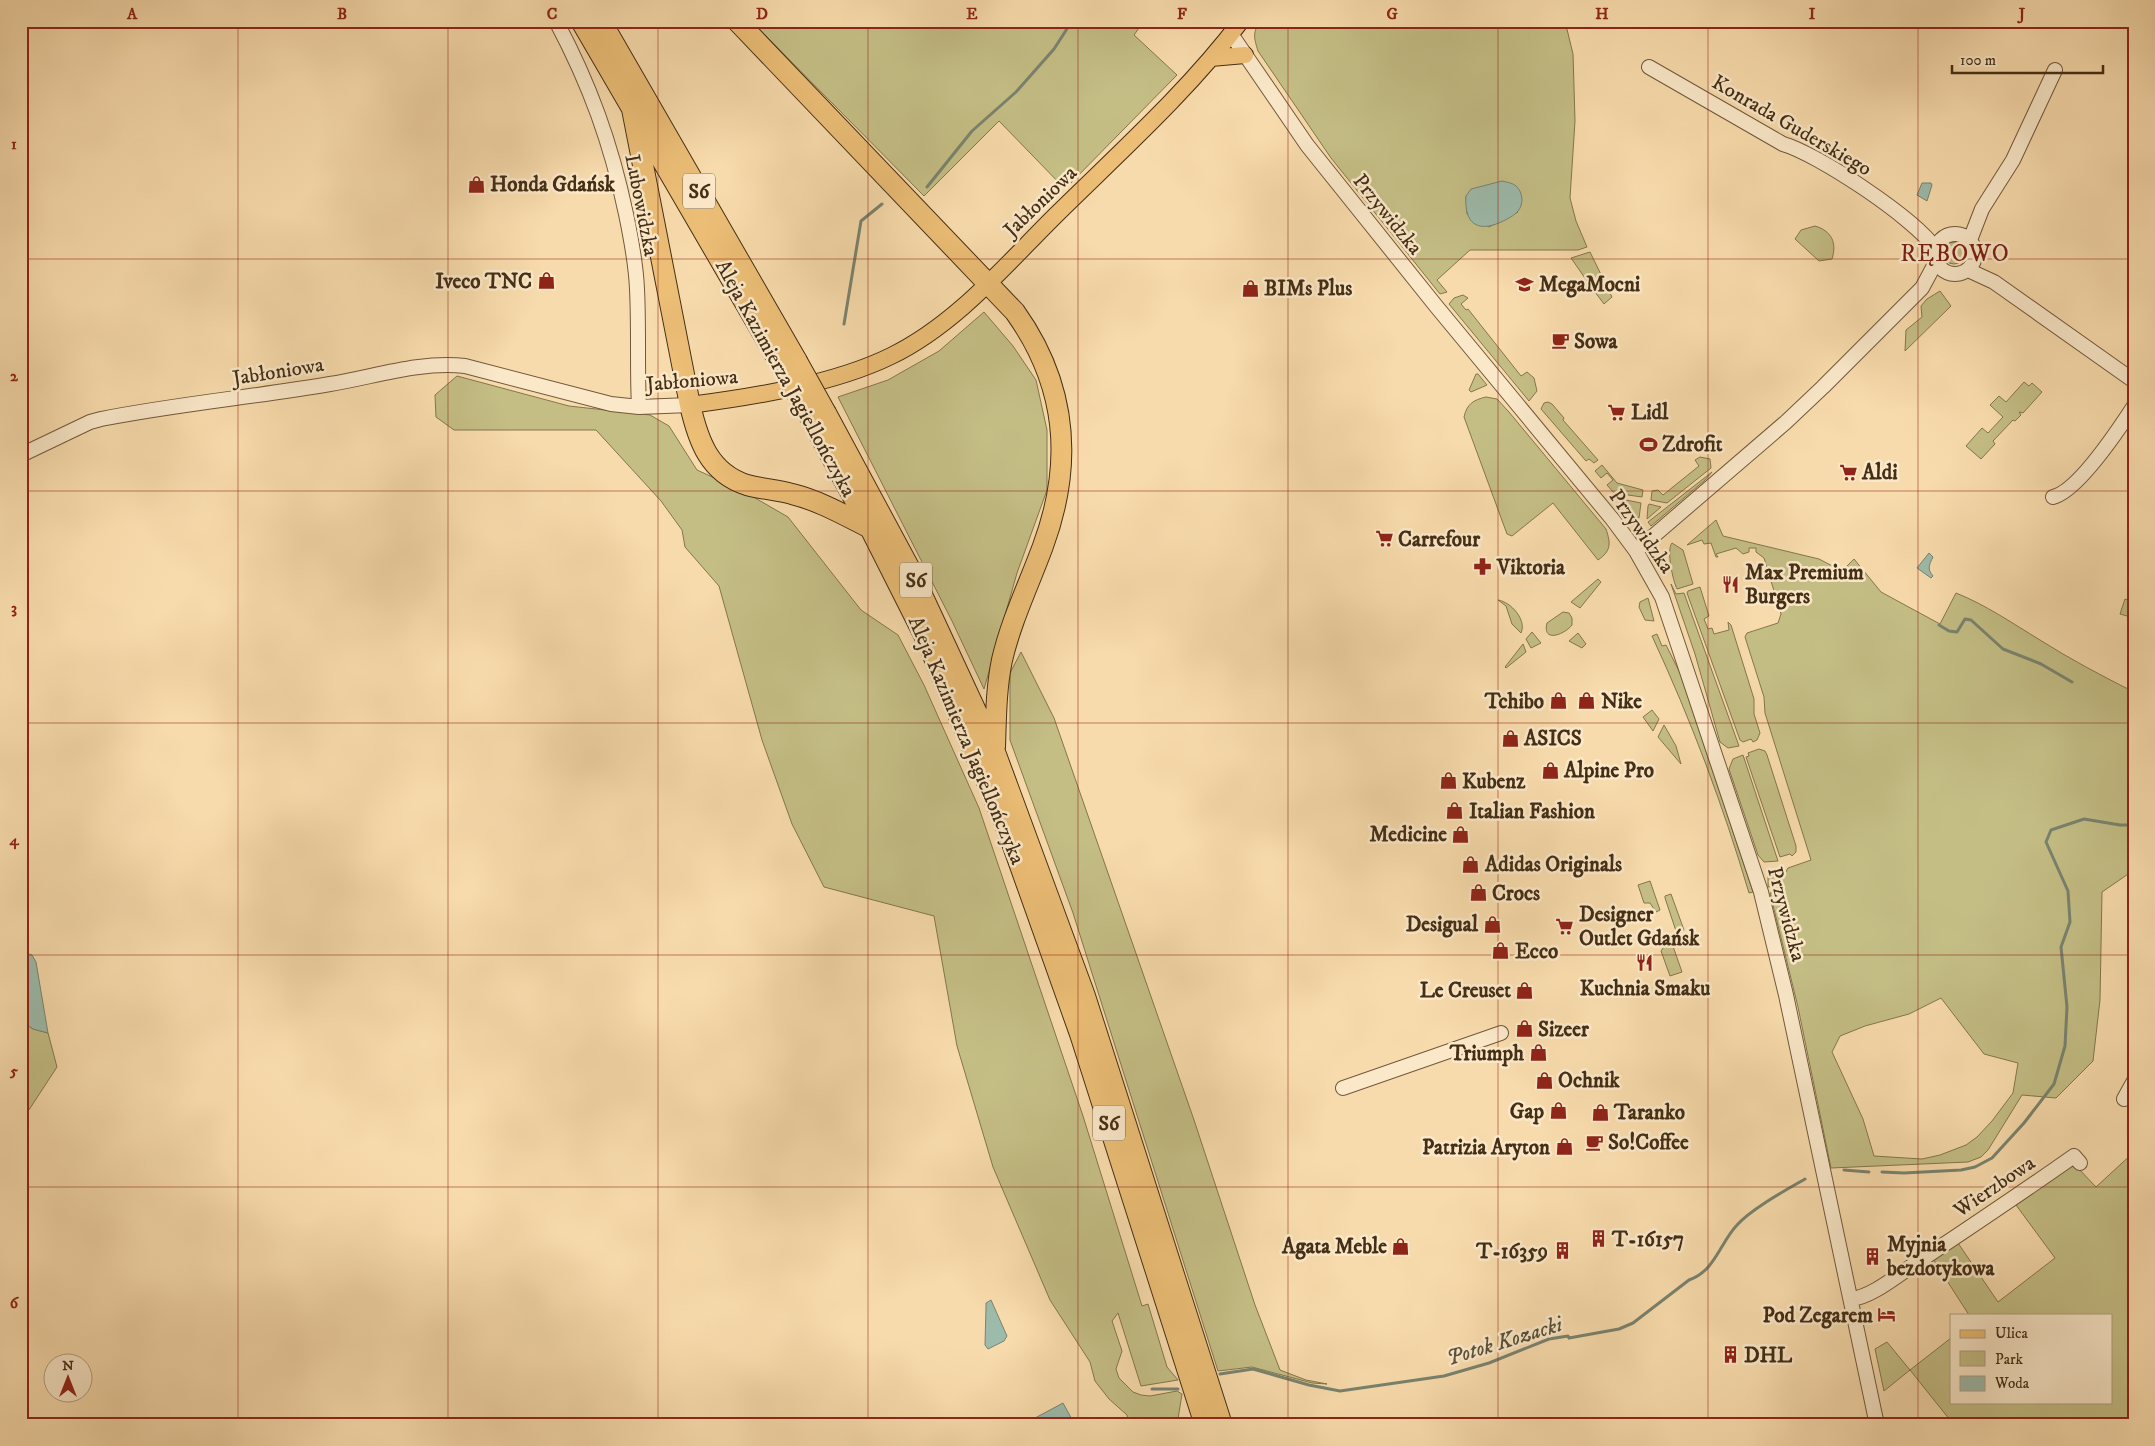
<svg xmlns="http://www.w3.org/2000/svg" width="2155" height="1446" font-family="'IM FELL DW Pica',serif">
  <rect width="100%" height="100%" fill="#f8dbac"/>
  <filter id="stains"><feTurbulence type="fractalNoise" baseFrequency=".004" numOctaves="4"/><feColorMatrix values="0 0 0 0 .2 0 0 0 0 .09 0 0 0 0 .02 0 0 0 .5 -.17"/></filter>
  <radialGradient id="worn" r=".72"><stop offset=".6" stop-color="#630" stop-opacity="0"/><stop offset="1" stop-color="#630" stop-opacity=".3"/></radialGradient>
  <path fill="#c4be85" stroke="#84764d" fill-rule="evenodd" d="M 751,21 L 1144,21 L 1134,35 L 1177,75 L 1065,189 L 999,121 L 924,196 Z
    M 1261,21 L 1565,21 L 1573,54 L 1575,121 L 1570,198 L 1576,221 L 1587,247 L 1578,250 L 1470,250 L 1437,280 L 1447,292 L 1440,294 L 1331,158 L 1258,51 C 1254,38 1252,32 1261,21 ZM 1466,196 L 1518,212 L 1489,227 L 1467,214 Z
    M 1815,226 C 1832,231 1837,243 1832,259 L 1819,261 L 1795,239 L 1801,230 Z
    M1943 253a11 11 0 1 1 22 0a11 11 0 1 1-22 0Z
    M 1590,252 L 1612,297 L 1604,304 L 1595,292 L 1593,293 L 1585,283 L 1587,281 L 1571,258 Z
    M 1940,291 L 1951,306 L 1905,351 L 1906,330 L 1922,317 L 1921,306 L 1927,299 Z
    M 1463,295 L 1468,298 L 1461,304 L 1466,310 L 1468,309 L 1521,376 L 1527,372 L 1534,378 L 1537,391 L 1529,401 L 1449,304 L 1454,298 Z
    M 984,312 L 1013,346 L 1036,380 L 1047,430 L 1047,490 L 1017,573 L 984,689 L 952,621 L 838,397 L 888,380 L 939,351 Z
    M 1476,374 L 1478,374 L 1487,385 L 1471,392 L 1469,390 Z
    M 457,376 L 569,406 L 650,415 L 669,426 L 697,470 L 743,491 L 788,517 L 861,610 L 898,635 L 924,685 L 979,808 L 1083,1116 L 1142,1306 L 1148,1304 L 1167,1367 L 1178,1380 L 1141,1386 L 1118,1313 L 1112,1321 L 1122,1351 L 1116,1369 L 1119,1378 L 1133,1392 L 1141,1395 L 1150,1396 L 1177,1391 L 1182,1394 L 1177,1425 L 1129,1425 L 1127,1415 L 1109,1399 L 1095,1381 L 1090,1362 L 1050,1300 L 993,1167 L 957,1046 L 934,916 L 824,887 L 792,824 L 762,740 L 719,586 L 685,547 L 682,530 L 661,501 L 596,430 L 454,430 L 436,417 L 435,395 Z
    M 2024,382 L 2029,386 L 2032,383 L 2042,392 L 2023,413 L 2019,412 L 2021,415 L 2015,421 L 2013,420 L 1993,441 L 1995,444 L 1981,459 L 1966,446 L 1982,428 L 1988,433 L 2003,417 L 1990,405 L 1999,396 L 2006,402 Z
    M 1486,397 L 1497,399 L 1509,412 L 1606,529 C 1611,544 1611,551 1598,560 L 1553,503 L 1512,536 L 1507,534 L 1464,417 C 1467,404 1473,400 1486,397 Z
    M 1548,402 L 1552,404 L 1564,418 L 1563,420 L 1598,460 L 1594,463 L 1589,459 L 1586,461 L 1541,409 L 1544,403 Z
    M 1700,457 L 1710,459 L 1711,468 L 1667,503 L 1651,500 L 1652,491 L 1658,490 L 1663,495 L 1699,466 L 1695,460 Z
    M 1602,465 L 1617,483 L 1643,490 L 1642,497 L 1614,493 L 1607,485 L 1613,480 L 1607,473 L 1601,478 L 1595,471 Z
    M 1712,472 L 1705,480 L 1651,526 L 1648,522 Z
    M 1621,499 L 1641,503 L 1639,518 L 1633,516 L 1621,501 Z
    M 1649,504 L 1661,507 L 1647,519 L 1648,506 Z
    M 1716,520 L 1723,536 L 1819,559 L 1842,571 L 1854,559 L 1881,592 L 1940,624 L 1956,593 C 1986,605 2012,623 2040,640 C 2070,659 2102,676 2134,692 L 2134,870 L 2102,892 L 2100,1000 L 2093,1061 L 2056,1098 L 2022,1095 L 1988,1150 L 1981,1157 L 1968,1162 L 1831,1168 L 1798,1007 L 1770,893 L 1775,892 L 1788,868 L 1811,860 L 1765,713 L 1764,697 L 1745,637 L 1747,633 L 1778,623 L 1781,614 L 1764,558 L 1756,552 L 1756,548 L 1749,548 L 1749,552 L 1743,554 L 1736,548 L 1716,554 L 1718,557 L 1716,557 L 1711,543 L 1704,544 L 1702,540 L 1687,545 ZM 1941,998 L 1984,1054 L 2018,1063 L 2013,1093 L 1992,1121 L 1977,1137 L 1966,1145 L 1940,1155 L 1922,1159 L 1874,1156 L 1863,1119 L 1832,1052 L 1840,1036 L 1865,1026 L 1909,1014 Z
    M 1672,543 L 1683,550 L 1693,584 L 1677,589 C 1673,581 1666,550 1672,543 Z
    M 1598,579 L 1601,582 L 1580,608 L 1571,602 Z
    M 1671,584 L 1676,594 L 1684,593 L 1739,746 L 1728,748 L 1720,742 L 1695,654 Z
    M 1700,587 L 1709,616 L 1704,619 L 1708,629 L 1712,628 L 1714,634 L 1729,630 L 1728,622 L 1731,625 L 1754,699 L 1754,714 L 1760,733 L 1757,740 L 1753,742 L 1751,739 L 1743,742 L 1740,740 L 1687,593 L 1688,591 Z
    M 1648,598 L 1654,621 L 1645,620 L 1639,607 L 1640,602 Z
    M 2125,599 L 2134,602 L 2134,618 L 2120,614 Z
    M 1498,600 C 1511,602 1527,620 1521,633 L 1512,624 L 1506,606 Z
    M 1563,612 L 1569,613 L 1572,618 L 1572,625 C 1564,635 1542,643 1547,623 Z
    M 1532,632 L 1541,643 L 1531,648 L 1526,639 Z
    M 1578,633 L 1586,644 L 1582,648 L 1569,641 Z
    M 1657,634 L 1662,646 L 1666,645 L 1680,673 L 1753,892 L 1749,893 C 1723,805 1691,720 1652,636 Z
    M 1523,644 L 1526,652 L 1506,668 L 1505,667 Z
    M 1021,652 L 1054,718 L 1194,1120 L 1255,1305 L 1280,1370 L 1306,1380 L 1327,1384 L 1312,1383 L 1252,1367 L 1218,1371 L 1073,913 L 1010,740 L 1010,673 Z
    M 1652,710 L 1659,719 L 1653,731 L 1643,717 Z
    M 1664,725 L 1676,746 L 1681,764 L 1658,737 Z
    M 1759,749 L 1765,751 L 1767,755 L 1796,846 L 1796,852 L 1792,856 L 1790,854 L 1780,857 L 1746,757 L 1749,756 L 1748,753 Z
    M 1743,755 L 1778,861 L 1764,862 L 1758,855 L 1729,769 L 1733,759 Z
    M 1781,869 L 1782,873 L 1775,886 L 1768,887 L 1768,876 Z
    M 1650,881 L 1660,910 L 1656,912 L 1650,903 L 1644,903 L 1638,885 Z
    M 1671,894 L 1684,930 L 1676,931 L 1665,898 L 1665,896 Z
    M 1669,935 L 1682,972 L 1670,976 L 1661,951 L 1666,944 L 1665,936 Z
    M 21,1021 L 33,1029 L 48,1033 L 57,1067 L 21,1122 Z
    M 2134,1152 L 2134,1425 L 1954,1425 L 1910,1370 L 1884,1391 L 1875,1349 L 1887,1342 L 1910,1370 L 1951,1338 L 1951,1402 L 2111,1402 L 2111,1315 L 1969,1315 L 1933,1259 L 1958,1243 L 1998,1302 L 2055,1258 L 2016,1205 L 2070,1167 L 2076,1166 L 2096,1187 Z"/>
  <path fill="#9dbbab" stroke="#79836f" d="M 1502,181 C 1506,182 1513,183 1516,186 C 1523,192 1524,204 1518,211 C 1515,215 1506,220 1501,222 C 1477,233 1464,223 1466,196 L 1471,189 Z
    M 1922,183 L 1931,183 L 1932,185 L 1927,201 L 1917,195 Z
    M 1929,553 L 1933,557 C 1929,565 1927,569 1933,576 L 1931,578 L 1917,568 Z
    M 21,952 L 32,955 L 36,962 L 48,1033 L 33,1029 L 21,1021 Z
    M 991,1300 L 1007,1336 L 1004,1341 L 988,1349 L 985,1345 L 986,1307 L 986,1303 Z
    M 1063,1403 L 1075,1425 L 1022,1425 Z"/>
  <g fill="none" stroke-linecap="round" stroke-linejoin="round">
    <path stroke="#79836f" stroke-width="3" d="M 927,187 L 972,131 L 1016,92 L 1054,49 L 1072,21
      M 844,324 L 861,221 L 882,204
      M 1939,625 L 1949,631 L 1957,632 L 1965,619 L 1971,620 L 2003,649 L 2041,664 L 2072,682
      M 1844,1170 L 1869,1172
      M 1882,1172 L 1904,1173 L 1961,1170 L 1975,1167 L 1992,1158 L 2024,1123 L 2054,1084 L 2065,1046 L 2067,1007 L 2061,947 L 2070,922 L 2068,891 L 2046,842 L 2051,830 L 2084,819 L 2120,825 L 2134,825
      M 1220,1374 L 1253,1369 L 1309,1385 L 1340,1391 L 1444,1376 L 1489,1363 L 1549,1339 L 1568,1336 L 1569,1338 L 1619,1329 L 1633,1323 L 1689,1280 C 1715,1271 1720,1243 1737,1225 C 1751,1209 1786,1190 1805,1179
      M 1152,1389 L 1178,1389"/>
    <defs>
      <path id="minor" d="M 556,21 C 590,85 611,143 626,214 C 631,238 636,264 637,289 C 639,328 637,368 639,407
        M 1231,34 L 1307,145 L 1436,306 L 1613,520 L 1636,551 L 1662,597 L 1761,892 L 1786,995 L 1877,1425
        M 1649,67 L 1783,144 C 1818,154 1914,218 1935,248
        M1935 254a20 20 0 1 1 40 0a20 20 0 1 1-40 0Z
        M 1970,240 L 1982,209 L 2013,160 L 2055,70
        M 1968,270 L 1994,282 L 2134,381
        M 21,455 L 90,422 L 101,419 C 177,404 254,397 330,384 C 374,377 419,361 465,366 L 611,404 L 639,407 L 690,405
        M 2053,497 C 2078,491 2119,429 2134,406
        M 1636,551 L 1786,422 L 1823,387 L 1922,288 L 1936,262
        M 1343,1088 L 1501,1033
        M 2124,1099 L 2134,1081
        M 1851,1299 C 1873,1297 1901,1272 1921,1260 C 1972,1226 2023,1192 2074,1156 L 2080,1163"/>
      <path id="major" d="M 1211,58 L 1245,55
        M 690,405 C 752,397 834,384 891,356 C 957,324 1007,263 1059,212 C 1121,151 1188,91 1241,21"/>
      <path id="highway" d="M 581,21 L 780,363
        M 601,21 L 797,361
        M 737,21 L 1015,312 C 1067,385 1074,462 1043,546 C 1029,584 1011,621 1002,660 C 996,689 996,718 995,747
        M 632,109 L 690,405 C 698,440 709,473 747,485 C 762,489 778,490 792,494 C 820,501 844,515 870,528
        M 826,413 L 910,569 L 995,752 L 1085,996 L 1222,1425
        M 810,417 L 870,528 L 927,641 L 1007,829 L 1080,1034 L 1205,1425"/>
    </defs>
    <use href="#minor" stroke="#71593b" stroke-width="16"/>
    <use href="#major" stroke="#442e15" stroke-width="18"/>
    <use href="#highway" stroke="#442e15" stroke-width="22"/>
    <use href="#minor" stroke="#fae8c9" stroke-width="14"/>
    <use href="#major" stroke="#ecbe76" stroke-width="16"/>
    <use href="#highway" stroke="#ecbe76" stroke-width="20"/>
    <defs>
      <path id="highway-bridge" d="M 797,361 L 826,413
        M 780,363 L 810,417"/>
    </defs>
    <use href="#highway-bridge" stroke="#442e15" stroke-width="22" stroke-linecap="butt"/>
    <use href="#highway-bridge" stroke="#ecbe76" stroke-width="20"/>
  </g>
  <path fill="none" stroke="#8f2418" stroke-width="1" stroke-opacity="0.55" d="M 238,21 L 238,1425M 448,21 L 448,1425M 658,21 L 658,1425M 868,21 L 868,1425M 1078,21 L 1078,1425M 1288,21 L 1288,1425M 1498,21 L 1498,1425M 1708,21 L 1708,1425M 1918,21 L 1918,1425M 21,259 L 2134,259M 21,491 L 2134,491M 21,723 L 2134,723M 21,955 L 2134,955M 21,1187 L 2134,1187"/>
  <defs>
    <symbol id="shop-bare" viewBox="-9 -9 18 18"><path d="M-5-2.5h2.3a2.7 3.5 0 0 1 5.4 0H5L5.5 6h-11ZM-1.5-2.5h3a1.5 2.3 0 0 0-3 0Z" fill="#8f2418" stroke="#fae8c9" stroke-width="2.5" paint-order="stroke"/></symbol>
    <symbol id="school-bare" viewBox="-9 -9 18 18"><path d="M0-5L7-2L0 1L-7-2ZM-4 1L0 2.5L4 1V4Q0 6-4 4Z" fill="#8f2418" stroke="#fae8c9" stroke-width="2.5" paint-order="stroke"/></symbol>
    <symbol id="cafe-bare" viewBox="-9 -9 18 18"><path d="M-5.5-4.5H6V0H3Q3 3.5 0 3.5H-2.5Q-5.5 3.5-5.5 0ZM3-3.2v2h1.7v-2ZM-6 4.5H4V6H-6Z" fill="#8f2418" stroke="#fae8c9" stroke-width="2.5" paint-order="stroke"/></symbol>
    <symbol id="supermarket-bare" viewBox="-9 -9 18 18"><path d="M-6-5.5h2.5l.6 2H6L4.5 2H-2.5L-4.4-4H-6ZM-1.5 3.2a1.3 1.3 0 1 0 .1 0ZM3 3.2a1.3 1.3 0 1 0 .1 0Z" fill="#8f2418" stroke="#fae8c9" stroke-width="2.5" paint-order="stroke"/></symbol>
    <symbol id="stadium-bare" viewBox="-9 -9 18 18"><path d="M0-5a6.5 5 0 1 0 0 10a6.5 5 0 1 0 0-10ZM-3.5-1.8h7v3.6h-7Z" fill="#8f2418" stroke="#fae8c9" stroke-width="2.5" paint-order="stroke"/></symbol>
    <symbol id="pharmacy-bare" viewBox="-9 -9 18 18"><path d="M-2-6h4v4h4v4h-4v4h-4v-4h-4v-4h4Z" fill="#8f2418" stroke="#fae8c9" stroke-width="2.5" paint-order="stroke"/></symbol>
    <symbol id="restaurant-bare" viewBox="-9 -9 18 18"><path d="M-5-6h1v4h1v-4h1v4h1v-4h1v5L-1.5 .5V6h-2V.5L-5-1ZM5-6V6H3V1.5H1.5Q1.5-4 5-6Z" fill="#8f2418" stroke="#fae8c9" stroke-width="2.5" paint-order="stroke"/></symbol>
    <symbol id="building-bare" viewBox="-9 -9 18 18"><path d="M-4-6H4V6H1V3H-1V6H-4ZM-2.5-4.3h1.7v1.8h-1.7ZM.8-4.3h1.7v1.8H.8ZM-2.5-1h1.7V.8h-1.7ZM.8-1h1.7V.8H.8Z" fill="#8f2418" stroke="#fae8c9" stroke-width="2.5" paint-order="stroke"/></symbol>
    <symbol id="hotel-bare" viewBox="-9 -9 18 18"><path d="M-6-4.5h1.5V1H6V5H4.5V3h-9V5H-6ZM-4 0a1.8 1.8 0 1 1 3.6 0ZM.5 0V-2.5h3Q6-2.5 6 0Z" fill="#8f2418" stroke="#fae8c9" stroke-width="2.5" paint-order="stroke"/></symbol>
  </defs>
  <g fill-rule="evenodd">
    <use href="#shop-bare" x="464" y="172" width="25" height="25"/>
    <use href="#shop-bare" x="534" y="268" width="25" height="25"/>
    <use href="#school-bare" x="1512" y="272" width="25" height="25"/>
    <use href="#shop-bare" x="1238" y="276" width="25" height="25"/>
    <use href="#cafe-bare" x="1548" y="328" width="25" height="25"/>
    <use href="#supermarket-bare" x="1604" y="400" width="25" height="25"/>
    <use href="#stadium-bare" x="1636" y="432" width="25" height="25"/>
    <use href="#supermarket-bare" x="1836" y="460" width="25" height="25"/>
    <use href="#supermarket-bare" x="1372" y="526" width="25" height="25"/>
    <use href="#pharmacy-bare" x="1470" y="554" width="25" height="25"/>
    <use href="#restaurant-bare" x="1718" y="572" width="25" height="25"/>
    <use href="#shop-bare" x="1546" y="688" width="25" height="25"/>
    <use href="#shop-bare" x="1574" y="688" width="25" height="25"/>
    <use href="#shop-bare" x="1498" y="726" width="25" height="25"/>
    <use href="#shop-bare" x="1538" y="758" width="25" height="25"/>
    <use href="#shop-bare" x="1436" y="768" width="25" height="25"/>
    <use href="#shop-bare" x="1442" y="798" width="25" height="25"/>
    <use href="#shop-bare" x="1448" y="822" width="25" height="25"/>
    <use href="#shop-bare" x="1458" y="852" width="25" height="25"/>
    <use href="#shop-bare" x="1466" y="880" width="25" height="25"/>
    <use href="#shop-bare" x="1480" y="912" width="25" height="25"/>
    <use href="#supermarket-bare" x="1552" y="914" width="25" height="25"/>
    <use href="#shop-bare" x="1488" y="938" width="25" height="25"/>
    <use href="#restaurant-bare" x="1632" y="950" width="25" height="25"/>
    <use href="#shop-bare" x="1512" y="978" width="25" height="25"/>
    <use href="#shop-bare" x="1512" y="1016" width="25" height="25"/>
    <use href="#shop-bare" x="1526" y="1040" width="25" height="25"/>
    <use href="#shop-bare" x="1532" y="1068" width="25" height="25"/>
    <use href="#shop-bare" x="1546" y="1098" width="25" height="25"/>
    <use href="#shop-bare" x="1588" y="1100" width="25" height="25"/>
    <use href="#cafe-bare" x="1582" y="1130" width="25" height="25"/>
    <use href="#shop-bare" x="1552" y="1134" width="25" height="25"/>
    <use href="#building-bare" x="1586" y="1226" width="25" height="25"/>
    <use href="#shop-bare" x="1388" y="1234" width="25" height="25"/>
    <use href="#building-bare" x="1550" y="1238" width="25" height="25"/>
    <use href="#building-bare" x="1860" y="1244" width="25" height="25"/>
    <use href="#hotel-bare" x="1874" y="1302" width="25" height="25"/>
    <use href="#building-bare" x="1718" y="1342" width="25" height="25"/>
  </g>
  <g text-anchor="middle" stroke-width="5" stroke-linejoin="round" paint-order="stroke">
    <g fill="#fae8c9" stroke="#7b664b" stroke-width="1">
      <rect x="683" y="173.5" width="32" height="35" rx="4"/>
      <rect x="900" y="562.5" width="32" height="35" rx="4"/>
      <rect x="1093" y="1105.5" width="32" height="35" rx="4"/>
    </g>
    <g font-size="20" font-weight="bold" fill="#442e15">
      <text x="699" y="198">S6</text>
      <text x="916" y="587">S6</text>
      <text x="1109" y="1130">S6</text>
    </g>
    <g font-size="21" fill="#442e15" stroke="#fae8c9">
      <text transform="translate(1792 125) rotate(30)" y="7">Konrada Guderskiego</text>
      <text transform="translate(1040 201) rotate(-44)" y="7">Jabłoniowa</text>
      <text transform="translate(642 205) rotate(79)" y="7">Lubowidzka</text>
      <text transform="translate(1388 214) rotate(51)" y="7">Przywidzka</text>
      <text transform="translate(278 371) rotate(-9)" y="7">Jabłoniowa</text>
      <text transform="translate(786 378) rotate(61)" y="7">Aleja Kazimierza Jagiellończyka</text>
      <text transform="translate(692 380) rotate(-5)" y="7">Jabłoniowa</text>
      <text transform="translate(1642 531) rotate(55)" y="7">Przywidzka</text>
      <text transform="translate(967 740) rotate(67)" y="7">Aleja Kazimierza Jagiellończyka</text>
      <text transform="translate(1787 914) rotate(75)" y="7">Przywidzka</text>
      <text transform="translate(1994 1186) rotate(-34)" y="7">Wierzbowa</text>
    </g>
    <g font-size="21" font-weight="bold" fill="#442e15" stroke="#fae8c9" text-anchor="start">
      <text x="490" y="191">Honda Gdańsk</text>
      <text x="532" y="288" text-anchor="end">Iveco TNC</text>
      <text x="1539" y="291">MegaMocni</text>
      <text x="1264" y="295">BIMs Plus</text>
      <text x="1574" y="348">Sowa</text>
      <text x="1631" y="419">Lidl</text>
      <text x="1662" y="451">Zdrofit</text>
      <text x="1862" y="479">Aldi</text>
      <text x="1398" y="546">Carrefour</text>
      <text x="1497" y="574">Viktoria</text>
      <text x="1745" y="579">Max Premium<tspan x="1745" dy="24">Burgers</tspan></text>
      <text x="1544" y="708" text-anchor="end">Tchibo</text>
      <text x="1601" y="708">Nike</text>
      <text x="1524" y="745">ASICS</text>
      <text x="1564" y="777">Alpine Pro</text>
      <text x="1462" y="788">Kubenz</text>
      <text x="1469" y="818">Italian Fashion</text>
      <text x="1447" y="841" text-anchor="end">Medicine</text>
      <text x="1485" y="871">Adidas Originals</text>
      <text x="1492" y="900">Crocs</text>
      <text x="1579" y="921">Designer<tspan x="1579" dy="24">Outlet Gdańsk</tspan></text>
      <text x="1478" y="931" text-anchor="end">Desigual</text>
      <text x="1515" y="958">Ecco</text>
      <text x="1645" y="995" text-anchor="middle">Kuchnia Smaku</text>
      <text x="1511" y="997" text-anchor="end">Le Creuset</text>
      <text x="1538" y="1036">Sizeer</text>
      <text x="1524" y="1060" text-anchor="end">Triumph</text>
      <text x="1558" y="1087">Ochnik</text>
      <text x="1544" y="1118" text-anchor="end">Gap</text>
      <text x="1614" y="1119">Taranko</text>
      <text x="1608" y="1149">So!Coffee</text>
      <text x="1550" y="1154" text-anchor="end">Patrizia Aryton</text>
      <text x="1612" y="1246">T-16157</text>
      <text x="1887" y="1251">Myjnia<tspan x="1887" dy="24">bezdotykowa</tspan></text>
      <text x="1387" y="1253" text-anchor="end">Agata Meble</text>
      <text x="1548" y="1258" text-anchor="end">T-16359</text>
      <text x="1873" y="1322" text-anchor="end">Pod Zegarem</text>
      <text x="1744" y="1362">DHL</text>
    </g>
    <g font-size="22" font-style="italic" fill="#5a513a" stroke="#fae8c9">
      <text transform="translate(1504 1340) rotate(-17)" y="8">Potok Kozacki</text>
    </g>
    <g font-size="24" letter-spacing="1" fill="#7a1f14" stroke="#fae8c9">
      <text x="1955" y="261">RĘBOWO</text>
    </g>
  </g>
  <rect width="2155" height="1446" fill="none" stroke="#f8dbac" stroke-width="55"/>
  <rect x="1950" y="1314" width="162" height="90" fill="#fae8c9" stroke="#b19e81"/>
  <rect x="1960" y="1330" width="25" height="8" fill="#ecbe76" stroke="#b19e81"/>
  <text x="1995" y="1338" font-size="15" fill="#442e15">Ulica</text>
  <rect x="1960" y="1351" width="25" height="15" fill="#c4be85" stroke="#b19e81"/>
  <text x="1995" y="1364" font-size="15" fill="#442e15">Park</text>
  <rect x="1960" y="1376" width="25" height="15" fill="#9dbbab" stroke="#b19e81"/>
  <text x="1995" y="1388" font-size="15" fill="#442e15">Woda</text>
  <g transform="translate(68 1378)"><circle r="24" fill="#fae8c9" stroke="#b19e81"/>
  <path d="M0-4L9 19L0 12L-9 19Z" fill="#8f2418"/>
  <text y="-8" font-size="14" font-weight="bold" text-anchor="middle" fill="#442e15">N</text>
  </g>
  <path d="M1952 65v8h151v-8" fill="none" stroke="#442e15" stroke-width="2.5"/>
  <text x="1960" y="65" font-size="15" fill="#442e15" stroke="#fae8c9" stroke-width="4" paint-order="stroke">100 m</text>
  <rect x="28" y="28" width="2100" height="1390" fill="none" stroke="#8f2418" stroke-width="2"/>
  <g font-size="16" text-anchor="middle" font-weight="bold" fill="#8f2418">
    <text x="132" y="19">A</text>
    <text x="342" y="19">B</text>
    <text x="552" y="19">C</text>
    <text x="762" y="19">D</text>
    <text x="972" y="19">E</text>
    <text x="1182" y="19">F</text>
    <text x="1392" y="19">G</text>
    <text x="1602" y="19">H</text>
    <text x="1812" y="19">I</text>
    <text x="2022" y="19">J</text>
    <text x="14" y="149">1</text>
    <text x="14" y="381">2</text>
    <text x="14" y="613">3</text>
    <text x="14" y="845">4</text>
    <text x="14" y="1076">5</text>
    <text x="14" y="1308">6</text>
  </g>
  <rect width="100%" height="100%" filter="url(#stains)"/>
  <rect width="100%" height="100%" fill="url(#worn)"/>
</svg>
